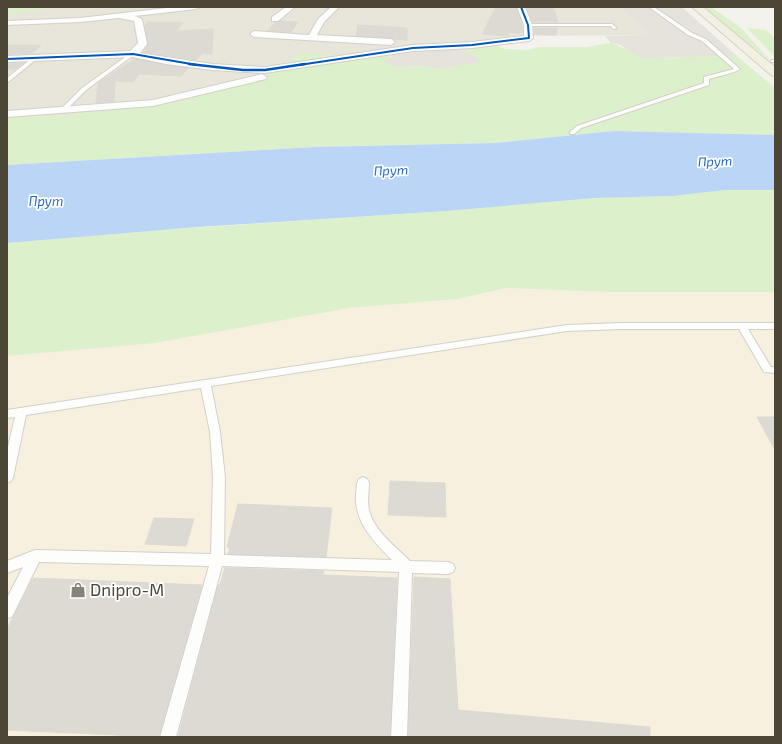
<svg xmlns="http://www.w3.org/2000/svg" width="782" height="744" font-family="'Exo 2',sans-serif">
  <rect width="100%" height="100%" fill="#f3f2ed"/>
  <path fill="#e8e5da" d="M 60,7 L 619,7 L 650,35 L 519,36 L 463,44 L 426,44 L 344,55 L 300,54 L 283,65 L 257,69 L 261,78 L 175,103 L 66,115 L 7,118 L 7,14 Z"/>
  <path fill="#f7f0df" d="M 506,288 L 609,292 L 775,292 L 775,737 L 7,737 L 7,356 L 155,343 L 349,308 L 457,299 Z"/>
  <path fill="#e6e3dc" d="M 619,7 L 682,7 L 737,56 L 645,58 L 633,56 L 621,45 L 611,43 L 605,36 L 650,35 Z
    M 460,47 L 484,62 L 437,69 L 423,66 L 395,67 L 382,60 L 392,57 L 384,53 Z"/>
  <path fill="#dcf0cb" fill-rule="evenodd" d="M 7,7 L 60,7 L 7,14 Z
    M 701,7 L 711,7 L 741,28 L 770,60 Z
    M 747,28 L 766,30 L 775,38 L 775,57 Z
    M 611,43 C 624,46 631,55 645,58 L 737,56 L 775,88 L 775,135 L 614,131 L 496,143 L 316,147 L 7,165 L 7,118 L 66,115 L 175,103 L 261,78 L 257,69 L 283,65 L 300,53 L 344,55 L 426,44 L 490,44 L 505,49 L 528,50 L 539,47 L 587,47 ZM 460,47 L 483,62 L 437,69 L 423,66 L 395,67 L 383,60 L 392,58 L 385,53 Z
    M 725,190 L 775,190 L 775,292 L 609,292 L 506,288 L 457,299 L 349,308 L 155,343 L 7,356 L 7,243 L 149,231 L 446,211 L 595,198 L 673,196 Z"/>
  <path fill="#bad5f5" d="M 614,131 L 775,135 L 775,190 L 725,190 L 673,196 L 595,198 L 446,211 L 198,227 L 7,243 L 7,165 L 316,147 L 496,143 Z"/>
  <path fill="#dcdad3" stroke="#dcdad3" d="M 496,7 L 516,7 L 522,25 L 522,33 L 508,33 L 509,36 L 482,34 Z
    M 527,7 L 554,9 L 558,22 L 533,22 Z
    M 280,21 L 298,22 L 291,32 L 268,31 L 275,22 Z
    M 147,22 L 183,23 L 176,31 L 213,29 L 212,54 L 202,53 L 196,60 L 143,52 L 148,44 L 145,26 Z
    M 358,25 L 407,28 L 407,40 L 356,36 Z
    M 534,28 L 557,28 L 556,35 L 534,34 Z
    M 7,45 L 41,45 L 33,53 L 7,54 Z
    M 135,59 L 188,68 L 181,76 L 139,74 L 133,82 L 115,81 L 114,101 L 96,103 L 98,83 Z
    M 7,63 L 7,64 L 24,63 L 15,69 L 7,69 Z
    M 757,417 L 775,417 L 775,450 Z
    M 390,481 L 445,483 L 446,517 L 388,515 Z
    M 238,504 L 332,508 L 326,557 L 228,554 L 230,548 L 227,547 Z
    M 154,518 L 194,519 L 186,546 L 145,544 Z
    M 225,568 L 324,571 L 323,575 L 397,578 L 390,737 L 178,737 L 218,585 L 220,585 Z
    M 414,577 L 450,579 L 458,710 L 650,727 L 650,737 L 408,737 Z
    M 33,578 L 202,585 L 159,737 L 7,730 L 7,629 Z"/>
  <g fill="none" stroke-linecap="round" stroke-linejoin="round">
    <defs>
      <path id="lane" d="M 649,7 L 654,7 L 692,33 L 706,39 L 740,69 C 733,74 717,76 709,79 L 709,85 L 581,128 L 574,134 L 570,134 L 570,132 L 577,126 L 704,83 L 704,77 L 734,69 L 702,41 L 688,35 Z
        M 528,24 L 612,24 L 617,28 L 613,29 L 611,26 L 526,26 Z
        M 131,53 L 135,54 L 86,90 L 64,112 L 60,112 L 60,110 L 82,88 Z
        M 36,55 L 40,56 L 7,83 L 7,78 Z
        M 771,60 L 775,60 L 775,62 L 771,62 Z
        M 621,323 L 775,323 L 775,329 L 748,329 L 771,367 L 775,367 L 775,373 L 764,372 L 739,329 L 621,329 L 567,331 L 211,386 L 220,432 L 225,477 L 224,555 L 392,560 C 374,542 354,522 356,494 C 357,489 356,483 359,479 L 363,477 L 367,479 L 369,482 C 369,491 367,501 369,510 C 374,531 395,546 410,561 L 448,562 L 453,564 L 455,568 L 453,572 L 448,574 L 412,573 L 407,737 L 391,737 L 399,572 L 222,566 L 176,737 L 160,737 L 209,566 L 39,562 L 12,617 L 7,618 L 7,598 L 23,567 L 7,573 L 7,561 L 35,550 L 211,554 L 213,477 L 210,432 L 201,388 L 26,415 L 13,478 L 11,481 L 7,483 L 7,451 L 15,417 L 7,418 L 7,410 L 567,325 Z"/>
      <path id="street" d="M 175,7 L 200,7 L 196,9 L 135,16 L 142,19 L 147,44 L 140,53 L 212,64 L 265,67 L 413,45 L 472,42 L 524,36 L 524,25 L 517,7 L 525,7 L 532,25 L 533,38 L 529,41 L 472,48 L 413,51 L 265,73 L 212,70 L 166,64 L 133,57 L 7,62 L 7,56 L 130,51 L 138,43 L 134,21 L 119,18 L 80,22 L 7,25 L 7,21 L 80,18 Z
        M 286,7 L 295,7 L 278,21 L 272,21 L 272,17 Z
        M 331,7 L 339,7 L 324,22 L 317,35 L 391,39 L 395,42 L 391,45 L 254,37 L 250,34 L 254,31 L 309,35 L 318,19 Z
        M 262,74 L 267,77 L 266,79 L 153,106 L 7,117 L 7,111 L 153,100 Z"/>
      <path id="primary" d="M 692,7 L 703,7 L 775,67 L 775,76 L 771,75 Z"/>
    </defs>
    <use href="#lane" stroke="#d1d0ca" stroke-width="2"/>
    <use href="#street" stroke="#d1d0ca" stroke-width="2"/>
    <use href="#primary" stroke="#d8d2b9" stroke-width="2"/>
    <use href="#lane" fill="#fdfdfc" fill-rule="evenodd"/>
    <use href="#street" fill="#fdfdfc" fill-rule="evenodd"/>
    <use href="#primary" fill="#f2f0e5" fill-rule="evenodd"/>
    <defs>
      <path id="cycleway-far1" d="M 7,59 L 133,54 L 197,65
        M 299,65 L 413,48 L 472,45 L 529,38 L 528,25 L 521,7"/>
      <path id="cycleway" d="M 189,64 L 243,70 L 265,70 L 305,64"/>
    </defs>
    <use href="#cycleway-far1" stroke="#fff" stroke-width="3"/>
    <use href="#cycleway" stroke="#fff" stroke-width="4"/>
    <use href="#cycleway-far1" stroke="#0057b8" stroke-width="2"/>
    <use href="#cycleway" stroke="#0057b8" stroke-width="2.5"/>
  </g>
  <defs>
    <symbol id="shop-bare" viewBox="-9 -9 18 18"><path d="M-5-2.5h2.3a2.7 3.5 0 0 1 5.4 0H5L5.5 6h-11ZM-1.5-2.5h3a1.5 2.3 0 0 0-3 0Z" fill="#868277" stroke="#fff" stroke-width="2.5" paint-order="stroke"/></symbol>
  </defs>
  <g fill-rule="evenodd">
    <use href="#shop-bare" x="67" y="579" width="22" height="22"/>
  </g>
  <g text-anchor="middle" stroke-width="3.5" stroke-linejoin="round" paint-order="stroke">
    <g font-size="13" font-style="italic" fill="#236bc5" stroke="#fff">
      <text transform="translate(715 161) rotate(-2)" y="5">Прут</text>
      <text transform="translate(391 170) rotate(-2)" y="5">Прут</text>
      <text x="46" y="206">Прут</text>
    </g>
    <g font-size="17" fill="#4c4637" stroke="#fff" text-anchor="start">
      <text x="90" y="596">Dnipro-M</text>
    </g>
  </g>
  <rect width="782" height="744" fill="none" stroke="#4c4637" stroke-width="16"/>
</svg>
